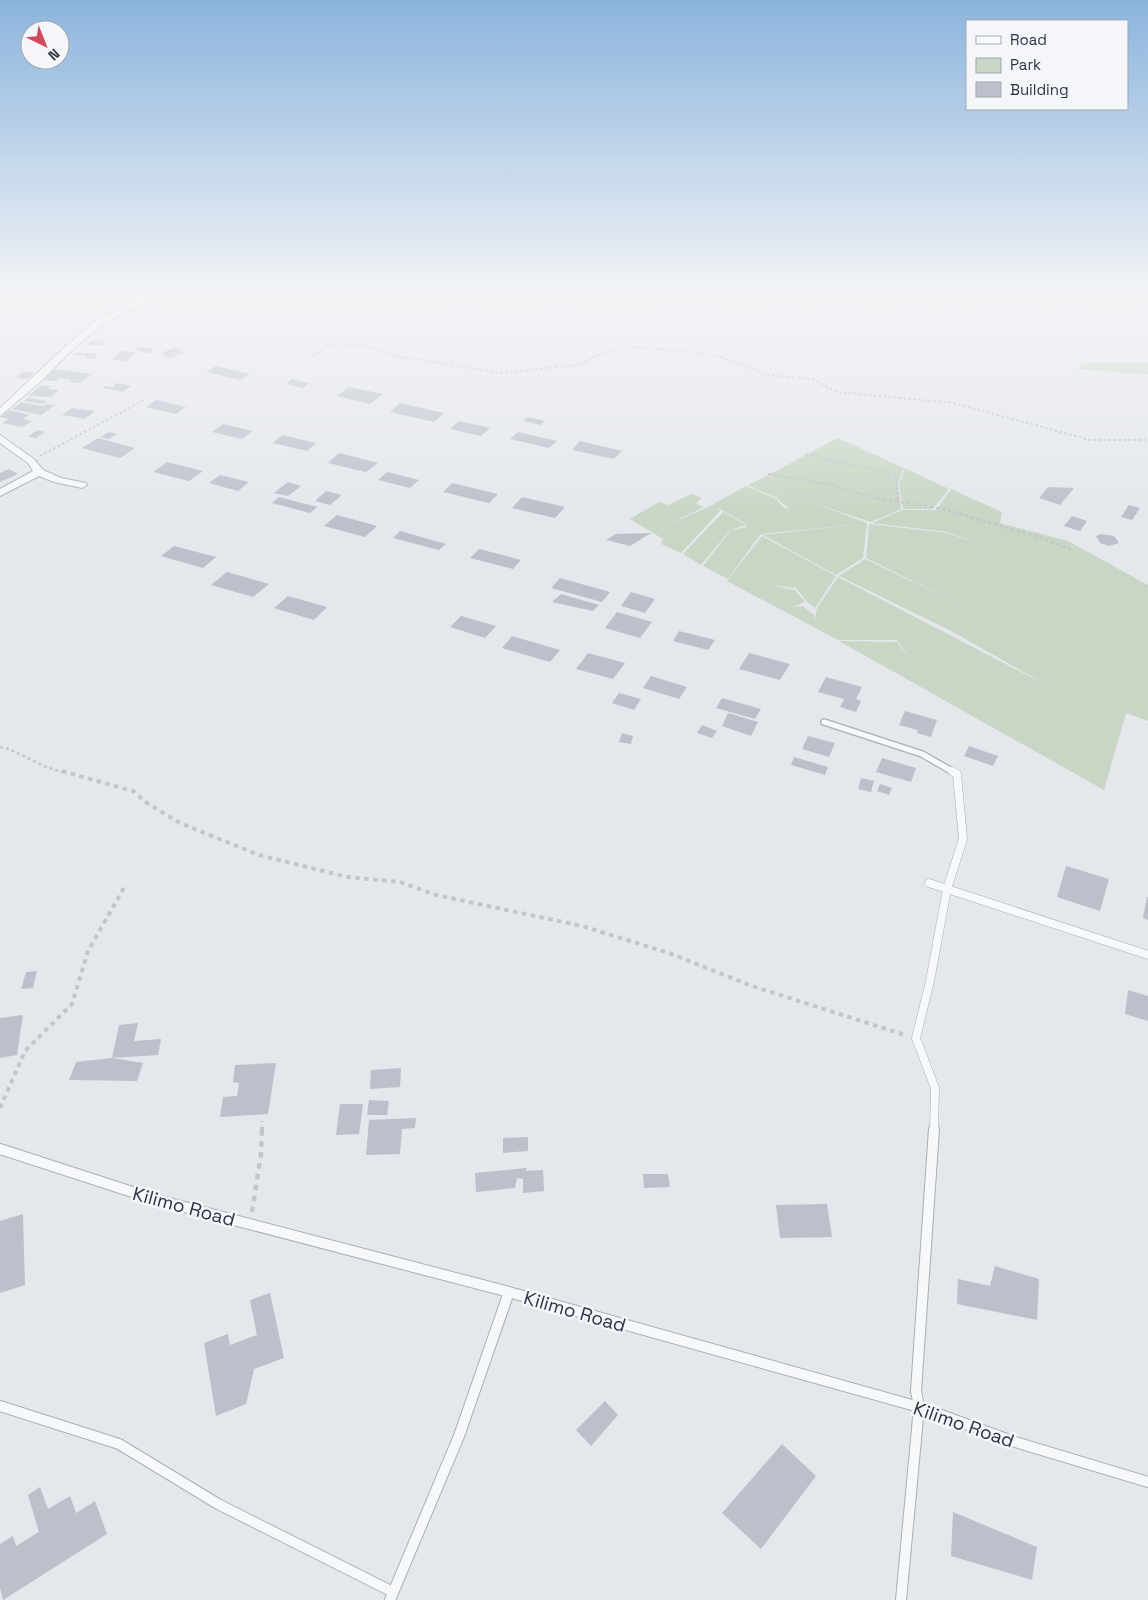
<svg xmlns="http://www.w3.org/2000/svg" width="1148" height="1600" font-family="'Space Grotesk',sans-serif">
  <rect width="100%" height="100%" fill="#e4e7ec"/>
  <path fill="#c9d6c5" d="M 1083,363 L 1148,363 L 1148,375 L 1078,369 Z
    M 838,438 L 904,468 L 898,483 L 901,509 L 871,522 L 816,504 L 867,523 L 762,534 L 759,536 L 728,579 L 703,566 L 731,530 L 746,527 L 746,524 L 718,508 L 720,511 L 681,553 L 661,544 L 663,539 L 630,519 L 659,502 L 668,505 L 692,494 L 702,498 L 696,504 L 704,507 L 667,525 L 715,504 L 715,503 L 746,486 L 776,499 L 783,507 L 790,509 L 777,499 L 779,493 L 776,498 L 748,485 L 767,476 L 777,481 L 768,475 Z
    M 905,468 L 949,489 L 933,509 L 903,509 L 899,484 Z
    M 951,489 L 1002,512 L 1000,523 L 1068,541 L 1148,585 L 1148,721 L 1126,713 L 1104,790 L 839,641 L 897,642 L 912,661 L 897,640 L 838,640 L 727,581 L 762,536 L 836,576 L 815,608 L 807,602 L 796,588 L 771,585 L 795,590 L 805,602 L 793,607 L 803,606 L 814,615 L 814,622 L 817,608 L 838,577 L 1050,687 L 953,632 L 839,576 L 865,559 L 957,603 L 866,558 L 869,524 L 948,533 L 987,547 L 948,532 L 872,523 L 902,510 L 936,510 Z
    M 723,512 L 746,525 L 730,530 L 701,565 L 683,554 Z
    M 867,523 L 863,558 L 836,575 L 763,535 Z"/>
  <path fill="#bbc0ca" d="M 92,340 L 106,341 L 102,345 L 87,345 Z
    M 139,347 L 155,349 L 149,353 L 141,353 L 143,351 L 135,350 Z
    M 177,347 L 185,353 L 169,358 L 161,353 Z
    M 121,351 L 136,352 L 127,361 L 111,360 Z
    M 75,353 L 89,353 L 98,354 L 94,359 L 84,358 L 87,355 L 73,355 Z
    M 216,366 L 250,374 L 240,380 L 206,372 Z
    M 55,369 L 92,374 L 80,383 L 68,382 L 71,380 L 60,378 L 56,381 L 42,380 Z
    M 24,372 L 35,373 L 26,379 L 15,378 Z
    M 292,379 L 309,383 L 303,388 L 286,384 Z
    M 117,383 L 131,386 L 123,392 L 103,388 L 106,386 L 112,387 Z
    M 41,385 L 51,386 L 48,389 L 59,390 L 51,397 L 28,396 Z
    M 349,387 L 383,394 L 370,404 L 336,396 Z
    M 28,398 L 47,401 L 43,404 L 24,401 Z
    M 157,400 L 186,407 L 176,414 L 146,407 Z
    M 22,402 L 43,406 L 46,404 L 55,405 L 41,415 L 12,409 Z
    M 400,403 L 444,413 L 434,422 L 390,412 Z
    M 72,408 L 95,411 L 85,419 L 62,415 Z
    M 10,410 L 30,415 L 23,419 L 32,421 L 22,427 L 2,423 L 9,419 L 0,417 Z
    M 527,417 L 545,421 L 541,425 L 523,421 Z
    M 459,421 L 490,428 L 481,436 L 450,429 Z
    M 223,424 L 253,431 L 242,439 L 212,432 Z
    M 37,430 L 45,432 L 36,438 L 28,437 Z
    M 109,432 L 117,434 L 109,439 L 100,437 Z
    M 518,432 L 557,441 L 549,448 L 510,439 Z
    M 282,435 L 316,443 L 307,451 L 273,443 Z
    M 98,438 L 135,448 L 120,458 L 82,448 Z
    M 580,441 L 622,451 L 614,459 L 572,450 Z
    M 339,453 L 378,463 L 366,472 L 328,463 Z
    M 167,462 L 203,471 L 189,481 L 153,472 Z
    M 9,469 L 18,474 L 0,482 L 0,473 Z
    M 387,472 L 419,480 L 410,488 L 378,480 Z
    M 220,475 L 249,482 L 238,491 L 209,483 Z
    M 288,482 L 301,486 L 288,496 L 274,493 Z
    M 452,483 L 498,494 L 489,503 L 443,492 Z
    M 1048,487 L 1074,488 L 1060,505 L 1039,498 Z
    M 326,491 L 342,495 L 330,505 L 315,501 Z
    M 279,497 L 317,507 L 310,513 L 272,503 Z
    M 522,497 L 565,507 L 555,518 L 512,508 Z
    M 1129,505 L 1140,508 L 1132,520 L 1121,517 Z
    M 337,515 L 377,526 L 365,537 L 324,526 Z
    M 1072,516 L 1087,521 L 1080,531 L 1064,526 Z
    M 400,531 L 446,544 L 439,550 L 393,538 Z
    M 651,533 L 630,546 L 606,540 L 616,534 Z
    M 1101,534 L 1114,536 L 1119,543 L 1109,546 L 1100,543 L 1096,536 Z
    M 174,546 L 216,557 L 203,568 L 161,556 Z
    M 479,549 L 521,560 L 513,569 L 470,558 Z
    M 227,572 L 269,584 L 253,597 L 211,585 Z
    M 560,578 L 610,592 L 602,602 L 551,588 Z
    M 631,592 L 655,599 L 645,613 L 621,606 Z
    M 561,594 L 599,605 L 593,611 L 552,602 Z
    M 288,596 L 327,607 L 314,620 L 274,608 Z
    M 617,612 L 652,622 L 640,638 L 605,628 Z
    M 461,616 L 496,626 L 485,638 L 450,627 Z
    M 679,631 L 715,640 L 708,650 L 673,641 Z
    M 512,636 L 560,650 L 550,662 L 502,648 Z
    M 588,653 L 625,663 L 613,679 L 576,669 Z
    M 749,653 L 790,664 L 780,680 L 739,669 Z
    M 651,676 L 687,687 L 679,699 L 643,688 Z
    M 826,677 L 862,687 L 856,699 L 861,701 L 856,712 L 840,707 L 844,699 L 818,692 Z
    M 619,693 L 641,699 L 634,710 L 612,703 Z
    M 722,698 L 761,709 L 755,719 L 716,708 Z
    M 905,711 L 937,720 L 931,737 L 917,733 L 918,730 L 899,725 Z
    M 728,713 L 758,722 L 751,736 L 722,726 Z
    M 702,725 L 717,731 L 712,738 L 697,733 Z
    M 622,733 L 633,736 L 631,744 L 619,742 Z
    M 808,736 L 835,743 L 829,757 L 802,749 Z
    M 969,746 L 998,756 L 993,766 L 964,756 Z
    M 794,757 L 828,767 L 825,775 L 791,765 Z
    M 882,758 L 916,768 L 911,782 L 876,772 Z
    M 861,778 L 874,781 L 871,792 L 858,789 Z
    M 880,784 L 892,788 L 889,795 L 877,791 Z
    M 1066,866 L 1109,879 L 1100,911 L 1057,897 Z
    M 1147,897 L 1148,897 L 1148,920 L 1143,918 Z
    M 37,971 L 33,988 L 21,989 L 26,972 Z
    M 1128,990 L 1148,996 L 1148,1021 L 1125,1014 Z
    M 23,1015 L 17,1055 L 0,1058 L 0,1018 Z
    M 138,1023 L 134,1041 L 161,1039 L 158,1055 L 112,1058 L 143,1063 L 137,1081 L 69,1080 L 76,1062 L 112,1058 L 119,1025 Z
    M 276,1063 L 268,1114 L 220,1117 L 223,1097 L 237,1096 L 239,1083 L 233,1082 L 235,1065 Z
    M 401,1068 L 400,1087 L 370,1089 L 371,1070 Z
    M 369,1100 L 389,1101 L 387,1115 L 367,1115 Z
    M 340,1104 L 363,1104 L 359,1134 L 336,1135 Z
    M 416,1118 L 415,1128 L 402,1129 L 400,1154 L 366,1155 L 369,1120 Z
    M 528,1137 L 528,1151 L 503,1153 L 503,1138 Z
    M 527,1168 L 526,1171 L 543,1170 L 544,1191 L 523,1193 L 523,1179 L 517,1178 L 515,1188 L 476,1192 L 475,1173 Z
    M 643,1174 L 668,1174 L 670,1187 L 644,1188 Z
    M 827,1204 L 832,1237 L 780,1238 L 776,1205 Z
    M 23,1214 L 25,1285 L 0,1293 L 0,1221 Z
    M 995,1266 L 1039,1279 L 1037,1320 L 957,1304 L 958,1279 L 990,1286 Z
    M 270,1293 L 284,1358 L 254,1369 L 246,1404 L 216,1416 L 204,1343 L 228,1334 L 230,1345 L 257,1335 L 250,1300 Z
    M 605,1401 L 618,1415 L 591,1446 L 576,1430 Z
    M 782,1444 L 816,1476 L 761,1549 L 722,1513 Z
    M 40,1487 L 48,1509 L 70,1496 L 76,1513 L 95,1501 L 107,1534 L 3,1600 L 0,1588 L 0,1544 L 13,1536 L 16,1546 L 39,1532 L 28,1495 Z
    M 953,1512 L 1037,1547 L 1032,1580 L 951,1556 Z"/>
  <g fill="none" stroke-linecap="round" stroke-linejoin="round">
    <defs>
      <path id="service-far2" d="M 824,722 L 922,754 L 955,773"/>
      <path id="service-far1" d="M 929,883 L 1148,955
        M 934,1131 L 935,1088 L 916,1038 L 930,981 L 947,889 L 963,839 L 957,774 L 952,771"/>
      <path id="service" d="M 0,1149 L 154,1199 L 509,1292 L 919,1407 L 1012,1441 L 1148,1482
        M 0,1406 L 119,1444 L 218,1504 L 393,1592
        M 390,1600 L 459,1436 L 509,1292
        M 901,1600 L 919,1407 L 916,1391 L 934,1129"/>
      <path id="minor" d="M 161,296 L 235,299 L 239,301 L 235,303 L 161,300 L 143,305 L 105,322 L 72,350 L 39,383 L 0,416 L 0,408 L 66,346 L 99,318 L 137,301 Z
        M 0,435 L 34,459 L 43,470 L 61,478 L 86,483 L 87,485 L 82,488 L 54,482 L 39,476 L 0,496 L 0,489 L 33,471 L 28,463 L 0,443 Z"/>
    </defs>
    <use href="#service-far2" stroke="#a9aeb7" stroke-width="8"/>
    <use href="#service-far1" stroke="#a9aeb7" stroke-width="9"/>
    <use href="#service" stroke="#a9aeb7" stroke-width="12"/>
    <use href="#minor" stroke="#a9aeb7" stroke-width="2"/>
    <path stroke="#c2c5cb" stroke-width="2" stroke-dasharray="2.5 2.5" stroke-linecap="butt" d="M 266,291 L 277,294 L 340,294 L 399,298 L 485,307 L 591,302 L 714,304 L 798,309 L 886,306 L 1148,304
      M 312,356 L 331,344 L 365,345 L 397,356 L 501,373 L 575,365 L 622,346 L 672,350 L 717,356 L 769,375 L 812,379 L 837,392 L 953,403 L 1090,440 L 1148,440
      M 805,454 L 896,475 L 898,500
      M 40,456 L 144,400
      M 768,474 L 833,485 L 881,500"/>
    <path stroke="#c2c5cb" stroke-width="2.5" stroke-dasharray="3 3" stroke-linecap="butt" d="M 877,498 L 943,509 L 1039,537 L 1073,550
      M 898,498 L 898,502
      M 0,747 L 9,749 L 46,767 L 66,773"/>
    <path stroke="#c2c5cb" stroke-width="4" stroke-dasharray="4.5 4.5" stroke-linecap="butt" d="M 62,771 L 133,791 L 147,803 L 180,823 L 259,855 L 347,877 L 400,882 L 436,895 L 582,926 L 669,953 L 752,986 L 905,1035
      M 0,1108 L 25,1051 L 72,1004 L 88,951 L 125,886
      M 262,1131 L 262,1121"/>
    <path stroke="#c2c5cb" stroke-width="4.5" stroke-dasharray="5.5 5.5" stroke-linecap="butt" d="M 252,1212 L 261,1154 L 262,1129"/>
    <use href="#service-far2" stroke="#f7f8fa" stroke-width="5.5"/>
    <use href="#service-far1" stroke="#f7f8fa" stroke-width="8"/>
    <use href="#service" stroke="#f7f8fa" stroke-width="10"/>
    <use href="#minor" fill="#f7f8fa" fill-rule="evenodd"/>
  </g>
  <linearGradient id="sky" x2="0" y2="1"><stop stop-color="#8bb4dd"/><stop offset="0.57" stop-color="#f3f4f6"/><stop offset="1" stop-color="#f3f4f6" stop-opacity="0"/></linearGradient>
  <rect width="1148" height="515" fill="url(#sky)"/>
  <g text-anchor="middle" stroke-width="5" stroke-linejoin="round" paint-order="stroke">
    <g font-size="19" fill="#2b3445" stroke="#f4f6f9">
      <text transform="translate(184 1206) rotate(15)" y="7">Kilimo Road</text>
      <text transform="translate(575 1311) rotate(16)" y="7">Kilimo Road</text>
      <text transform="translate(964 1424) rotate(19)" y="7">Kilimo Road</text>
    </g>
  </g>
  <rect x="966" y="20" width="162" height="90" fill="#f4f6f9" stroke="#a4a8b1"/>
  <rect x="976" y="36" width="25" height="8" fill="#f7f8fa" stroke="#a4a8b1"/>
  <text x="1010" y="45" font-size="15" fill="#2b3445">Road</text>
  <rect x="976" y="58" width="25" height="15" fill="#c9d6c5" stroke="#a4a8b1"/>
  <text x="1010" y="70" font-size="15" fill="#2b3445">Park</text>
  <rect x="976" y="82" width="25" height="15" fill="#bbc0ca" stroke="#a4a8b1"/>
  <text x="1010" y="95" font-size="15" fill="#2b3445">Building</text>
  <g transform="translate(45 45) rotate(137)"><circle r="24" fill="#f4f6f9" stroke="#a4a8b1"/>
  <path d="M0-4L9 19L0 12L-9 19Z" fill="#d1495b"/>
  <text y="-8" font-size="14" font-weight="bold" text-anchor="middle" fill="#2b3445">N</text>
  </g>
</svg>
